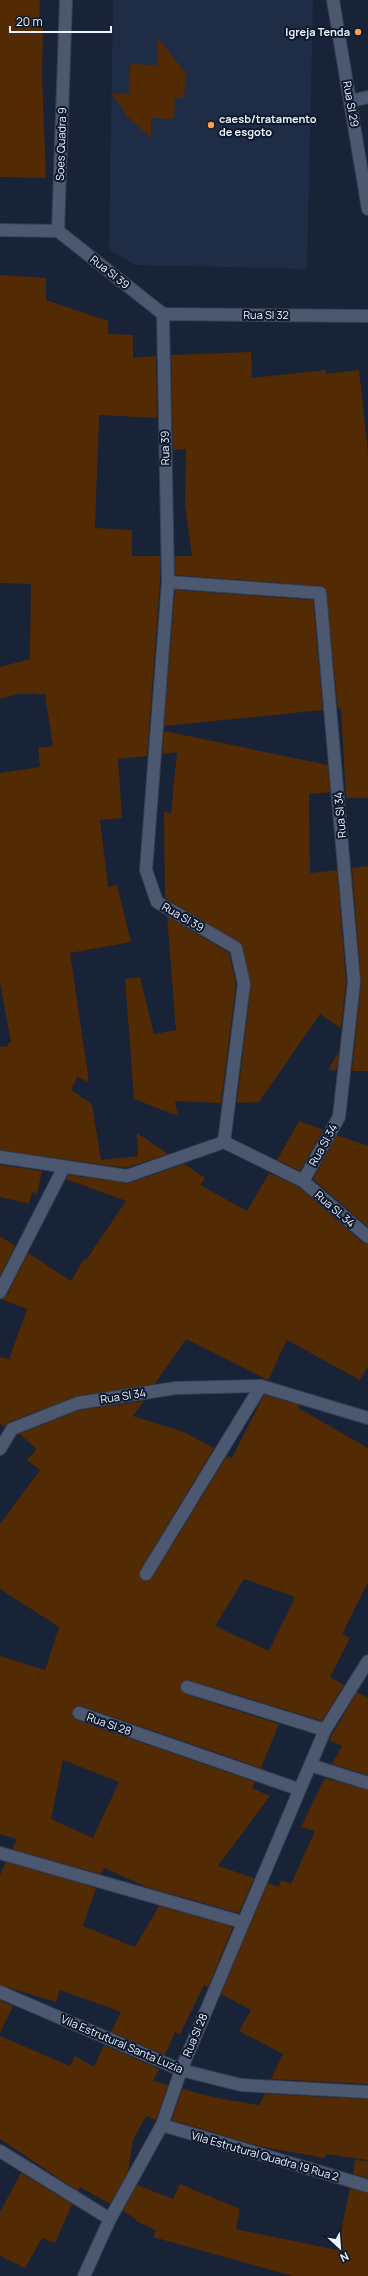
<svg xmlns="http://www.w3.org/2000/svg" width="368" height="2276" font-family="Manrope,sans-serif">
  <rect width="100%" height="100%" fill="#182337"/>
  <path fill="#1f2c46" d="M 113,0 L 313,0 L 307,269 L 135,265 L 109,250 Z"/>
  <path fill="#522a03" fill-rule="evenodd" d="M 0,0 L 40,0 L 39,25 L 43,24 L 42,77 L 46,178 L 0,177 Z
    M 158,38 L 186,73 L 184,98 L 175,98 L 174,119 L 151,118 L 151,138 L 128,117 L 112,94 L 129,94 L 130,64 L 157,65 Z
    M 0,275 L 46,278 L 46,300 L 108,321 L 108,334 L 133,335 L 133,358 L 156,356 L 157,418 L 99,415 L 95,528 L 132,530 L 132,556 L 160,556 L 160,582 L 147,756 L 118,759 L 122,818 L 100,820 L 108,887 L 117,885 L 131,942 L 70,953 L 89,1082 L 77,1077 L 71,1090 L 92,1104 L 101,1160 L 138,1156 L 137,1133 L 168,1154 L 126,1168 L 0,1150 L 0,1047 L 8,1046 L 8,1043 L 11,1042 L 0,983 L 0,773 L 40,767 L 38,748 L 53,746 L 45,694 L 17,694 L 0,699 L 0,667 L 30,659 L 31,584 L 0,583 Z
    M 251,352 L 252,378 L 326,370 L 326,374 L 359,370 L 368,453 L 368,798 L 346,798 L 341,708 L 338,709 L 326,589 L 321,586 L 175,575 L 175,556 L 192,556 L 185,505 L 186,449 L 173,450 L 171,355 Z
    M 175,590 L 313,600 L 323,710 L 164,726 Z
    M 164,731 L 328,765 L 330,792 L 309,794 L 310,873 L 337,870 L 346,982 L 341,1028 L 320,1014 L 259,1102 L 237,1103 L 251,985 L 242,944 L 165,898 L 164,812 L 171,813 L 177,752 L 162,754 Z
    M 368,866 L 368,1071 L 352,1071 L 361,982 L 352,868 Z
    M 167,916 L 229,953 L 236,984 L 221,1103 L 175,1101 L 178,1116 L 134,1099 L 125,979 L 140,977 L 154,1034 L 176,1030 Z
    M 339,1051 L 337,1070 L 328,1070 Z
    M 299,1121 L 323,1130 L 300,1171 L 277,1160 Z
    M 337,1135 L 368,1146 L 368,1227 L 313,1179 Z
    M 184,1164 L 205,1178 L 200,1185 L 247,1211 L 269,1173 L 299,1187 L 363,1243 L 368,1244 L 368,1366 L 360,1380 L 287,1340 L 268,1380 L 186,1339 L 155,1384 L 77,1396 L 9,1422 L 5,1426 L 0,1424 L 0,1357 L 9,1359 L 27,1309 L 0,1299 L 7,1295 L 28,1253 L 71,1281 L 84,1259 L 86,1260 L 126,1201 L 66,1179 L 68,1175 L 129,1183 Z
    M 0,1165 L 42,1171 L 37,1194 L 32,1192 L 29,1204 L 0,1197 Z
    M 0,1236 L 15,1246 L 0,1276 Z
    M 264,1395 L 300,1405 L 298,1408 L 368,1448 L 368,1582 L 342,1634 L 350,1638 L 330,1677 L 344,1685 L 322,1721 L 189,1680 L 182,1682 L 180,1689 L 185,1694 L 279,1724 L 261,1768 L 81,1706 L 74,1707 L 72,1714 L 77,1720 L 255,1782 L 252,1788 L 270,1796 L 218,1866 L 254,1878 L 239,1913 L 147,1887 L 104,1868 L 101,1874 L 12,1849 L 17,1839 L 0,1834 L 0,1656 L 45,1670 L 59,1627 L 0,1589 L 0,1524 L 40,1470 L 27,1460 L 37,1449 L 19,1434 L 80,1410 L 144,1401 L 133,1416 L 184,1432 L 214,1448 L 140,1570 L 140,1578 L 146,1581 L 152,1578 L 227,1456 L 232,1458 ZM 244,1579 L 295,1597 L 269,1651 L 215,1626 ZM 63,1760 L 119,1782 L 93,1838 L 51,1819 Z
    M 357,1692 L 368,1698 L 368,1775 L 332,1764 L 342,1746 L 329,1740 Z
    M 325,1778 L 368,1790 L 368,2084 L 271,2079 L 283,2054 L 239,2031 L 251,2010 L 221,1994 L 268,1883 L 279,1887 L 281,1880 L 291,1884 L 315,1831 L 301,1827 Z
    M 6,1862 L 96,1888 L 83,1926 L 135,1947 L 159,1906 L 233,1927 L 208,1987 L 204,1985 L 180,2034 L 175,2032 L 165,2055 L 111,2032 L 121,2012 L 60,1990 L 56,2002 L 0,1985 L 0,1875 Z
    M 0,2000 L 13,2006 L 0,2033 Z
    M 0,2036 L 70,2066 L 75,2056 L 94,2067 L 104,2045 L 159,2069 L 153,2081 L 168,2085 L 156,2120 L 146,2116 L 133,2140 L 128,2172 L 110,2204 L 80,2187 L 78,2191 L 0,2139 Z
    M 182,2089 L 217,2098 L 259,2105 L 265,2094 L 368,2099 L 368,2160 L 326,2154 L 325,2158 L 263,2147 L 172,2120 Z
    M 355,2160 L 368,2161 L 368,2178 L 353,2174 Z
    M 21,2173 L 72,2204 L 55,2243 L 42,2238 L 25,2268 L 0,2256 L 0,2212 Z
    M 180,2184 L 240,2209 L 236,2229 L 337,2250 L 350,2188 L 368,2193 L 368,2276 L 293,2276 L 153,2237 L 156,2230 L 136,2221 L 136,2219 L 123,2211 L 137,2185 L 173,2199 Z"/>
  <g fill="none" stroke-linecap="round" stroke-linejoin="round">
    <defs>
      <path id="street" d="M 333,0 L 368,209
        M 351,101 L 368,97
        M 0,230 L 58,231
        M 58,231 L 66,0
        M 58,231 L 163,314
        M 163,314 L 168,582 L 146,870 L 157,902 L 236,948 L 244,984 L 224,1142
        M 163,314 L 368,316
        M 168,582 L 320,593 L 354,982 L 339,1117 L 303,1181
        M 0,1157 L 127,1176 L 224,1142 L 303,1181 L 368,1237
        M 0,1292 L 64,1167
        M 0,1449 L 12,1429 L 78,1403 L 176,1388 L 261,1386 L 368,1418
        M 146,1574 L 261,1386
        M 187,1687 L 325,1730
        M 79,1713 L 298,1789
        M 310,1765 L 368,1783
        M 0,1853 L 242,1922
        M 0,1992 L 181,2070 L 241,2085 L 368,2092
        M 162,2125 L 368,2186
        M 0,2151 L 110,2219
        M 84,2276 L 110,2219 L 162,2125 L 181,2070 L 325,1730 L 368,1661"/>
    </defs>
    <use href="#street" stroke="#364053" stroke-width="14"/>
    <use href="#street" stroke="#4b5870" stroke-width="12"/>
  </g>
  <g fill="#fb9e51" stroke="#0f192c" stroke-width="1.5">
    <circle cx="358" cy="32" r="4"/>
    <circle cx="211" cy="125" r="4"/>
  </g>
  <g text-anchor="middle" stroke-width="4" stroke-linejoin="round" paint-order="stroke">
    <g font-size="11" font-weight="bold" fill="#ecf3fe" stroke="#0f192c" text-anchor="end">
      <text x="350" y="36">Igreja Tenda</text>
      <text x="219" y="123" text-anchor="start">caesb/tratamento<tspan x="219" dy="13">de esgoto</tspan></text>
    </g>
    <g font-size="11" fill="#ecf3fe" stroke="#0f192c">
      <text transform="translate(351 104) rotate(80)" y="4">Rua Sl 29</text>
      <text transform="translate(61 144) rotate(-88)" y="4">Soes Quadra 9</text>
      <text transform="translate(110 272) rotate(38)" y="4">Rua Sl 39</text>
      <text x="266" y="319">Rua Sl 32</text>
      <text transform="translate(165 448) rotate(-91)" y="4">Rua 39</text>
      <text transform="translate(340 815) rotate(-95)" y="4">Rua Sl 34</text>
      <text transform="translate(183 917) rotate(30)" y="4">Rua Sl 39</text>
      <text transform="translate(323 1145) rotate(-61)" y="4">Rua Sl 34</text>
      <text transform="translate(335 1209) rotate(41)" y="4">Rua SL 34</text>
      <text transform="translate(123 1396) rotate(-9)" y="4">Rua Sl 34</text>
      <text transform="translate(109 1724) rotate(19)" y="4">Rua Sl 28</text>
      <text transform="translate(195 2035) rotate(-67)" y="4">Rua Sl 28</text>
      <text transform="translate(122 2044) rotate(23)" y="4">Vila Estrutural Santa Luzia</text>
      <text transform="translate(265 2156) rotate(16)" y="4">Vila Estrutural Quadra 19 Rua 2</text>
    </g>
  </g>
  <g transform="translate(340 2248) rotate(154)" stroke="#0f192c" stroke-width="3" paint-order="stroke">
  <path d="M0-3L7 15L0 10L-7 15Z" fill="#ecf3fe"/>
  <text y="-6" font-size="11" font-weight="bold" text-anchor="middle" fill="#ecf3fe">N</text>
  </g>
  <path d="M10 26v6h101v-6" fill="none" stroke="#ecf3fe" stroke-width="2"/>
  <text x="16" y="26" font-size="12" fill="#ecf3fe" stroke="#0f192c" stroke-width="3" paint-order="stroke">20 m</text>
</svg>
